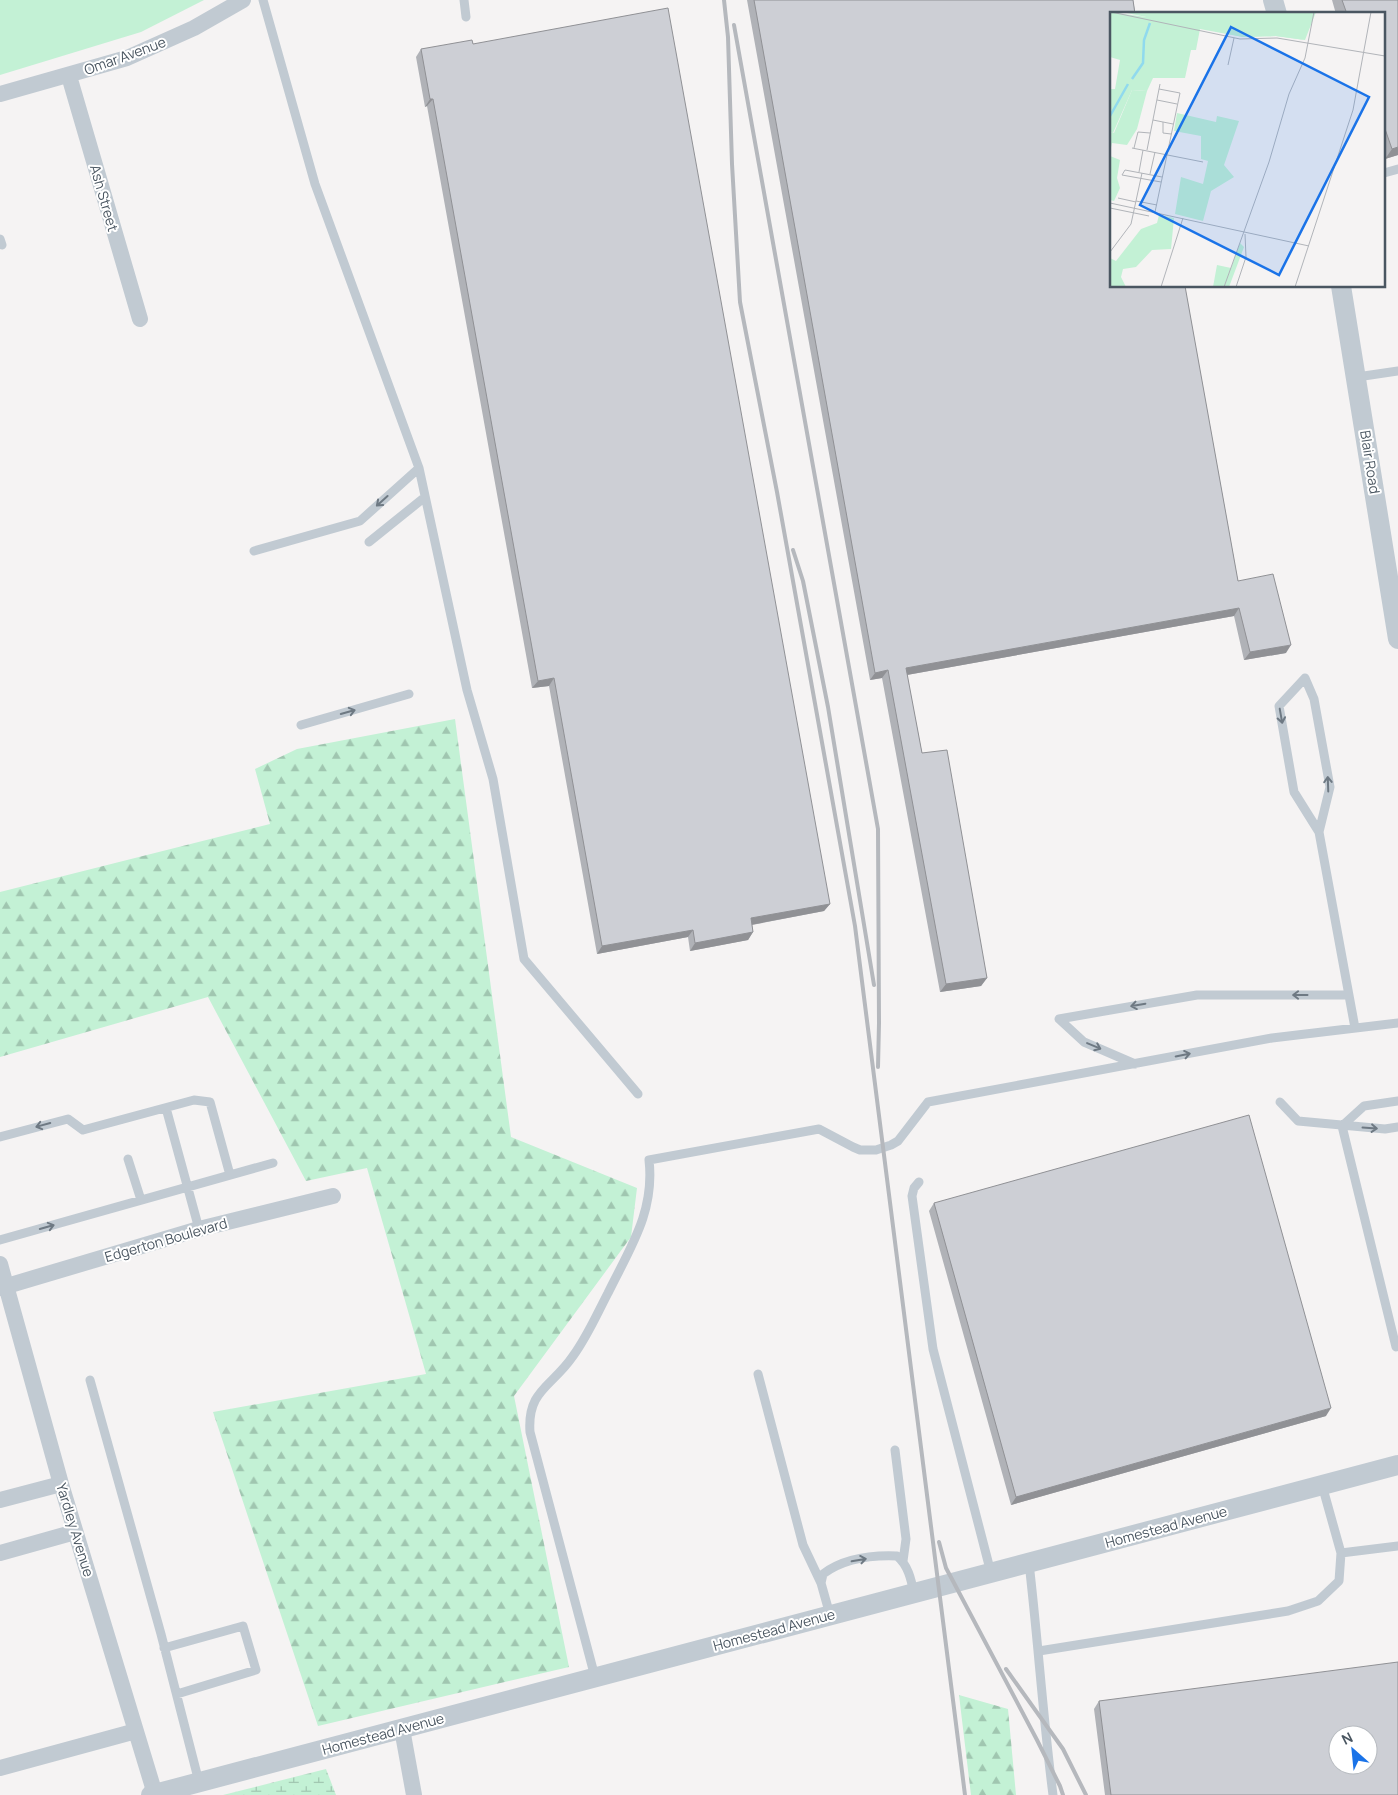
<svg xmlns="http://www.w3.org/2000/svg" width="1398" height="1795" font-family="Manrope,sans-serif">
  <defs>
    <pattern id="forest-firs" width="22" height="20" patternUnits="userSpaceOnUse" patternTransform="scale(1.25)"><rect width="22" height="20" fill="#c3f1d5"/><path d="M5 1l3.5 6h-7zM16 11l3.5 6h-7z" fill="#a0c6b0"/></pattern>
    <pattern id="wetland-marsh" width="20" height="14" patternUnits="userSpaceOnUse" patternTransform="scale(1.25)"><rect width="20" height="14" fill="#c3f1d5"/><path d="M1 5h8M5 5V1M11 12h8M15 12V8" fill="none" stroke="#a0c6b0"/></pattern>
  </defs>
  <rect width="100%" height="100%" fill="#f5f3f3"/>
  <path fill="url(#forest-firs)" d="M 455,719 L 511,1137 L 637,1188 L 631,1237 L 514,1396 L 569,1667 L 318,1726 L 213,1412 L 426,1374 L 367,1168 L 306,1181 L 208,997 L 0,1057 L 0,892 L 270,824 L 255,769 L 297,749 Z
    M 959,1695 L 1008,1709 L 1016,1795 L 971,1795 Z"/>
  <path fill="url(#wetland-marsh)" d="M 326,1769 L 336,1795 L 223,1795 Z"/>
  <path fill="#c3f1d5" d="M 0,0 L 204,0 L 141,32 L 0,75 Z"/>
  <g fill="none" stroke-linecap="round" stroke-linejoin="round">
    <path stroke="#c1cad2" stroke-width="9" d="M 263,0 L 315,184 L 419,468 L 467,690 L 493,779 L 524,959 L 638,1094
      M 464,0 L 466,17
      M 1384,173 L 1398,169
      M 0,239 L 2,245
      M 1357,377 L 1398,371
      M 369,542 L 425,497
      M 254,551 L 360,521 L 419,468
      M 301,725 L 409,694
      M 1319,832 L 1330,787 L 1314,699 L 1305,678 L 1279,706 L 1294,792 L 1319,832 L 1355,1028
      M 1059,1019 L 1197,995 L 1349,995
      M 1059,1019 L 1084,1042 L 1135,1064
      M 1280,1102 L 1298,1121 L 1385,1129 L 1398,1127
      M 166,1108 L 199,1229
      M 1342,1126 L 1396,1347
      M 1342,1126 L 1364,1106 L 1398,1101
      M 0,1137 L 68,1119 L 83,1130 L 194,1100 L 210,1102 L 230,1175
      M 128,1159 L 141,1200
      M 919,1182 L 914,1188 L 912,1196 L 933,1349 L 991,1573
      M 0,1240 L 273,1163
      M 758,1374 L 803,1545 L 821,1583 L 830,1615
      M 90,1380 L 161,1634 L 199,1782
      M 895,1450 L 906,1539 L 903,1561
      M 1341,1553 L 1398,1546
      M 1029,1563 C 1038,1640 1043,1718 1053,1795
      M 821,1583 L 823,1574 C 843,1559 872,1555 897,1556 C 908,1565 911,1579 914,1593
      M 164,1648 L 243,1626 L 256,1670 L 177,1694
      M 1039,1651 L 1288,1611 L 1318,1601 L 1339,1581 L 1341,1553 L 1322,1485
      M 595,1677 L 530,1432 C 527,1390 552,1387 573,1356 C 587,1337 597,1314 608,1293 C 630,1248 655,1212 649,1160 L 819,1129 L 853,1147 L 860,1150 L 876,1150 L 891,1145 L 898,1141 L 928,1102 L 1272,1038 L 1398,1023"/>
    <path stroke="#c1cad2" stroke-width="16" d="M 69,76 L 140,319
      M 0,94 L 127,58 L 194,28 L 243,0
      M 0,1264 L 61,1484 L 155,1794
      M 0,1288 L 199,1229 L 333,1196
      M 0,1500 L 61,1484
      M 0,1553 L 75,1532
      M 402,1729 L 414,1795
      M 0,1768 L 136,1731"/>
    <path stroke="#c1cad2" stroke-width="20" d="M 1273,0 L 1277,14
      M 1341,286 L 1398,639
      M 151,1795 L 1398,1465"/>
    <path stroke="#b5b8bd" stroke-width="4" d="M 724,0 L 728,37 L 732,164 L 740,302 L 777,492 L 855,926 L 965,1795
      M 734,25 L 878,829 L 879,1023 L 878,1067
      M 793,550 L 803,581 L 828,707 L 874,985
      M 939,1542 L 946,1568 L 954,1583 L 1037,1740 L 1060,1786 L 1063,1795
      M 1006,1669 L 1063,1749 L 1086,1795"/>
  </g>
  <path fill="#b0b2b7" d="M 747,0 L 1133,0 L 1238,581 L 1286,653 L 1244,660 L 1234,616 L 907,675 L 922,753 L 987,978 L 981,986 L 940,992 L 882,678 L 870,680 Z
    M 1332,0 L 1398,0 L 1398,155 L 1385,159 L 1384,158 L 1384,14 L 1336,14 Z
    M 473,44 L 830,904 L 824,911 L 752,925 L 753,932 L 748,940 L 690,951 L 688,937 L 597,954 L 549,686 L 532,688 L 427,106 L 425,107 L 416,57 L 421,49 Z
    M 934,1203 L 1326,1416 L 1011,1505 L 929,1211 Z
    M 1099,1701 L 1398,1795 L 1105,1795 L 1094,1709 Z"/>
  <path fill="#909195" d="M 430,99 L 433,99 L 427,106 L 425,107 Z
    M 1398,147 L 1398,155 L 1385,159 L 1392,149 Z
    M 1239,608 L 1234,616 L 901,676 L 906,668 Z
    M 1291,645 L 1286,653 L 1244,660 L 1250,652 Z
    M 888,670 L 882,678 L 870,680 L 875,673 Z
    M 554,678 L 549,686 L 532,688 L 538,681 Z
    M 830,904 L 824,911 L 745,926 L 751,918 Z
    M 693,930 L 688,937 L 597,954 L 602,946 Z
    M 753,932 L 748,940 L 690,951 L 695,943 Z
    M 987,978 L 981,986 L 940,992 L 946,984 Z
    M 1331,1408 L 1326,1416 L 1011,1505 L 1016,1497 Z"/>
  <path fill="#cdcfd5" stroke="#909195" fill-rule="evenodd" d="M 754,0 L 1133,0 L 1135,14 L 1112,14 L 1112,286 L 1185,286 L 1238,581 L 1273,574 L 1291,645 L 1250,652 L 1239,608 L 906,668 L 922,753 L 947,750 L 987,978 L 946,984 L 888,670 L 875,673 Z
    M 1342,0 L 1398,0 L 1398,147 L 1392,149 L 1384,126 L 1384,14 L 1347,14 Z
    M 668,8 L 830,904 L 751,918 L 753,932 L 695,943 L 693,930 L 602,946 L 554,678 L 538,681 L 433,99 L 430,99 L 421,49 L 472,40 L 473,44 Z
    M 1249,1115 L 1331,1408 L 1016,1497 L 934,1203 Z
    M 1398,1662 L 1398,1795 L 1111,1795 L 1099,1701 ZM 1338,1735 L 1368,1735 L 1368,1765 L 1338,1765 Z"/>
  <defs><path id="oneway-shaft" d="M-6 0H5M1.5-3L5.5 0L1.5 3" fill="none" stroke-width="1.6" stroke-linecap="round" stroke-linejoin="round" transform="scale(1.25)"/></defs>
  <g stroke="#6e7983">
    <use href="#oneway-shaft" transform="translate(382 501) rotate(138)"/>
    <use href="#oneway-shaft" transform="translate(348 712) rotate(-16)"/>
    <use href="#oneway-shaft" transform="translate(1281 716) rotate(80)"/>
    <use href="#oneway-shaft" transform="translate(1328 784) rotate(-92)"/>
    <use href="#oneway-shaft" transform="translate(1300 995) rotate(180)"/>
    <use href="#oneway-shaft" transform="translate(1138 1005) rotate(170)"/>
    <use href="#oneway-shaft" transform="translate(1094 1046) rotate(23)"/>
    <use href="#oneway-shaft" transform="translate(1183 1055) rotate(-11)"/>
    <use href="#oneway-shaft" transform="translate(43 1125) rotate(165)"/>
    <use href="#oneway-shaft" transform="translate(1370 1128) rotate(4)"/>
    <use href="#oneway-shaft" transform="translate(47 1227) rotate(-16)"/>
    <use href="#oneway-shaft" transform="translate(859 1560) rotate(-10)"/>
  </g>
  <g text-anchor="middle" stroke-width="4" stroke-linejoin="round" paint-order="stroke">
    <g font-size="14" fill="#4a5661" stroke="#fff">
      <text transform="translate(125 56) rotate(-20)" y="5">Omar Avenue</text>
      <text transform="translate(104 198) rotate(74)" y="5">Ash Street</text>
      <text transform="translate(1370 462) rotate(81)" y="5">Blair Road</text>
      <text transform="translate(166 1240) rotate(-16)" y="5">Edgerton Boulevard</text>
      <text transform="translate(1166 1527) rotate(-15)" y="5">Homestead Avenue</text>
      <text transform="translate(75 1530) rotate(73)" y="5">Yardley Avenue</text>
      <text transform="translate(774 1630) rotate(-15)" y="5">Homestead Avenue</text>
      <text transform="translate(383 1734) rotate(-15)" y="5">Homestead Avenue</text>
    </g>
  </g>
  <g transform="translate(1110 12)">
    <rect width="275" height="275" fill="#f5f3f3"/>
    <path d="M 0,0 L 36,5 L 85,0 L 195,28 L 166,24 L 133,25 L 90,17 L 86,38 L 81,38 L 75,66 L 43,66 L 37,79 L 22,78 L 3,121 L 0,120 L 0,77 L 5,77 L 10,48 L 0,45 ZM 67,101 L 106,110 L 107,104 L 129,109 L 114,153 L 124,165 L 101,179 L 93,209 L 65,202 L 71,165 L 93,172 L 98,149 L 91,147 L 91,124 L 64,119 ZM 130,231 L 134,235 L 119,275 L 103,275 L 107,253 L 121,256 Z" fill="#c3f1d5"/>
    <path d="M 22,78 L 37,79 L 27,117 L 17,133 L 2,131 L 0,140 L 0,120 L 4,121 ZM 0,144 L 10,148 L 7,166 L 10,176 L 4,189 L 0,188 ZM 49,203 L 64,206 L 61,237 L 42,238 L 26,255 L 13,257 L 11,265 L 16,275 L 0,275 L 0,246 L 6,249 L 31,217 L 47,211 Z" fill="#c3f1d5"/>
    <path d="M 12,0 L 206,0 L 195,28 L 166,24 L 133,25 Z" fill="#c3f1d5"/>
    <path fill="none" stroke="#90daee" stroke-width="2.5" d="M 22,67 L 33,51 L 34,28 L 40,11M 0,104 L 18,72"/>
    <path fill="none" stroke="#b1b4b9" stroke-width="1" d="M 1,0 L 130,27 L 167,26 L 275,44M 118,53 L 124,26M 47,88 L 67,92M 43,108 L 63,112M 53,110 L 53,121 L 61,122M 22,136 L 93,150M 24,136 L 28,120 L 40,121M 37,138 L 50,72M 29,160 L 33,138M 40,162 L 45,140M 51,170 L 12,163 L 15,158 L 52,165M 8,186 L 26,190M 26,189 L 47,193M 0,191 L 199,234M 0,196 L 39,204M 45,200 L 70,81 L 49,77M 0,240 L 21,212 L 32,161M 51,275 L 73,206M 114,275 L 159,150 L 179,82 L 195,46 L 204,0M 126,275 L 136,245 L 135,222M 185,275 L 243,98 L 261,0"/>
    <path fill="#1a73e8" fill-opacity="0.15" stroke="#1a73e8" stroke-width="2.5" d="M 121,15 L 259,85 L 169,263 L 30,193 Z"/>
    <rect width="275" height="275" fill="none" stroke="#4a5661" stroke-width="2.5"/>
  </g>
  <g transform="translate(1353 1750) rotate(333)"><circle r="24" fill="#ffffff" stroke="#b7bbc0"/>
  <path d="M0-4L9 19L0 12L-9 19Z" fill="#1a73e8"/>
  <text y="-8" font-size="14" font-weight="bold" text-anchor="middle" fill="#4a5661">N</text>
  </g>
</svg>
